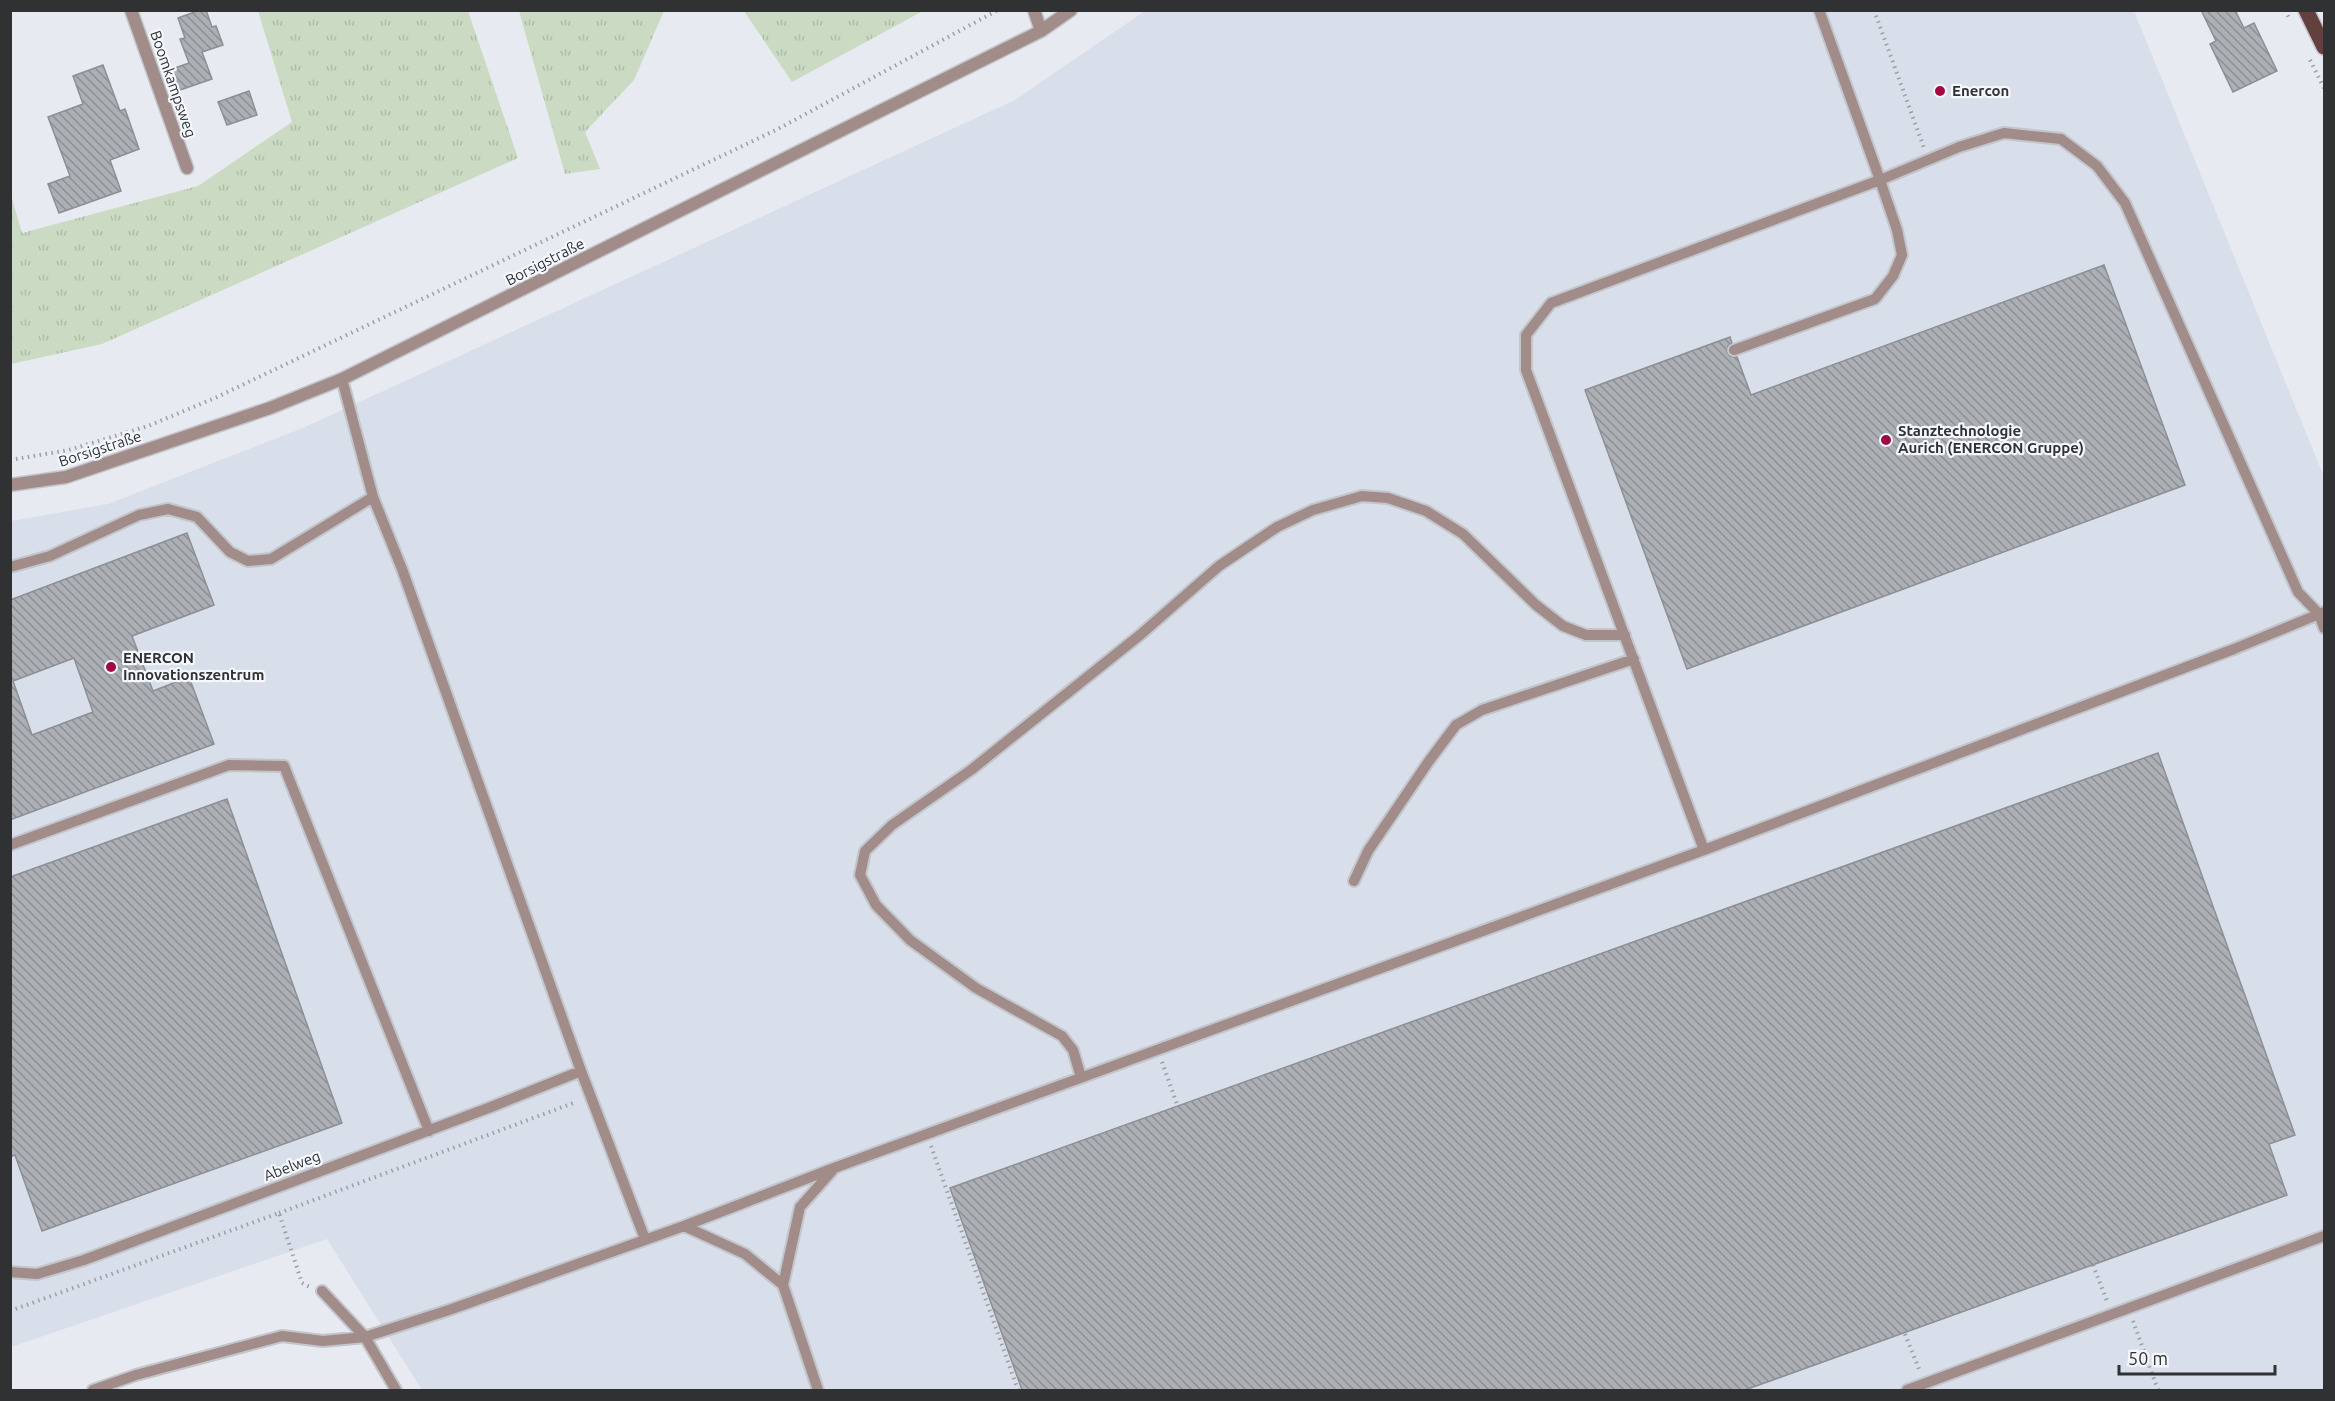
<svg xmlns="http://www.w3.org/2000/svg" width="2335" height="1401" font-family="Ubuntu,sans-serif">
  <defs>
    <pattern id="grass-tufts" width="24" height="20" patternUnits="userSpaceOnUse" patternTransform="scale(1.5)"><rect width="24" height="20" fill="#cbdbc3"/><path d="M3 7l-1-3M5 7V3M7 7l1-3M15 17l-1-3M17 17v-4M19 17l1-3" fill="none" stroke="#afbca8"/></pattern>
    <pattern id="building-back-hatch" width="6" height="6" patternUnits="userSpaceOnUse" patternTransform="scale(1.5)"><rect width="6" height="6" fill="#acafb4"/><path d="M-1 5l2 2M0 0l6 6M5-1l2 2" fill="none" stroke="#8c8f93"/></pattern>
  </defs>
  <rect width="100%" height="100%" fill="#e7eaf0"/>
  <path fill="#d8deea" d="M 1145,11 L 2134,11 L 2324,477 L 2324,1390 L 422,1390 L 327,1239 L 11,1347 L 11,521 L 108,504 L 303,428 L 1015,100 Z"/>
  <path fill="url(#grass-tufts)" d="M 258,11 L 468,11 L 518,158 L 102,344 L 11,364 L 11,195 L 22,233 L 198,186 L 292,122 Z
    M 519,11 L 664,11 L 634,80 L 585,132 L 600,169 L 565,174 Z
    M 744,11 L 923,11 L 792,82 Z"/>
  <path fill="url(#building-back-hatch)" stroke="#8c8f94" stroke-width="1.5" fill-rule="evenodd" d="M 200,10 L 206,10 L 212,27 L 216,26 L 223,45 L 202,52 L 212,79 L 180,90 L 172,69 L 189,63 L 180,39 L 185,38 L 178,18 Z
    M 2201,10 L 2235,10 L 2244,28 L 2254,23 L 2277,71 L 2233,92 L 2210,44 L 2216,41 Z
    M 103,65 L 120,111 L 125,109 L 139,149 L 110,160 L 121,191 L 59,213 L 48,184 L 70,176 L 48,117 L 83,104 L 73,76 Z
    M 249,91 L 257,115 L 227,125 L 218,102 Z
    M 2104,265 L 2185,485 L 1687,669 L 1585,390 L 1730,337 L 1732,343 L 1728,346 L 1727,352 L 1730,356 L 1737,357 L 1751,395 Z
    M 187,533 L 214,605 L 132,636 L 153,691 L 189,677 L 214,744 L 10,820 L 10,600 ZM 74,658 L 93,712 L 32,735 L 13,681 Z
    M 2158,753 L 2295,1135 L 2269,1144 L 2287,1195 L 1745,1390 L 1022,1390 L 950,1188 Z
    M 227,799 L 342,1123 L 42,1231 L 15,1155 L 10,1157 L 10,877 Z"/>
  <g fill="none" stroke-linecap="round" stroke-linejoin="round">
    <defs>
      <path id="lane" d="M 1734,350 L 1875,299 L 1893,276 L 1902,255 L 1897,230 L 1880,180 L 1959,147 L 2004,133 L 2061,139 L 2097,166 L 2125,203 L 2298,592 L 2319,614 L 2324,628
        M 342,379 L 373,497 L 402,569 L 581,1071 L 645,1239
        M 10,567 L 50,556 L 139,515 L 168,509 L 197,517 L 230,552 L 248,561 L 271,559 L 373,497
        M 10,845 L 229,765 L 284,766 L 429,1131
        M 1704,850 L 1526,370 L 1526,335 L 1551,303 L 1880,180 L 1819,10
        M 1354,881 L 1368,851 L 1429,761 L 1456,725 L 1482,710 L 1634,659
        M 1081,1077 L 1073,1050 L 1062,1036 L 976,988 L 910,940 L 876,905 L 860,875 L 865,851 L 892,825 L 971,770 L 1140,635 L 1219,566 L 1277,527 L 1313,510 L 1362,496 L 1388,498 L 1426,511 L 1463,534 L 1536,605 L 1563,626 L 1586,635 L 1625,635
        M 684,1226 L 745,1254 L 783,1285
        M 10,1272 L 37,1274 L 84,1260 L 491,1107 L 581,1071
        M 322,1291 L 365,1337 L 396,1390
        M 93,1390 L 136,1375 L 282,1336 L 323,1341 L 365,1337 L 449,1310 L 684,1226 L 834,1168 L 1704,850 L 2234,649 L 2324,612
        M 818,1390 L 783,1285 L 800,1207 L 832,1171
        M 1907,1390 L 2324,1236"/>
      <path id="street" d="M 131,10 L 187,168
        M 1034,10 L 1041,31
        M 10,485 L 66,477 L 270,408 L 342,379 L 1041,31 L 1071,10"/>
      <path id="primary" d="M 2306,10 L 2324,47"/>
    </defs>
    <use href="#lane" stroke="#c2c5ca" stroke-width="14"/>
    <use href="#street" stroke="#c2c5ca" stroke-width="15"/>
    <use href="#primary" stroke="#c2c5ca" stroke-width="18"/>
    <path stroke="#9d9fa4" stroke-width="4" stroke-dasharray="1.5 4.5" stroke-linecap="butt" d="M 1874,10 L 1924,148
      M 2285,10 L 2289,18
      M 2310,60 L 2324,88
      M 10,460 L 69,450 L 148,426 L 215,398 L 778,129 L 998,10
      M 1162,1062 L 1178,1107
      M 931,1146 L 1018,1390
      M 279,1213 L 576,1102
      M 2093,1265 L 2107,1301
      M 10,1311 L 279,1213 L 302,1283 L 310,1287
      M 2133,1321 L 2158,1390
      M 1905,1334 L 1919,1369"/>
    <use href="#lane" stroke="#a18c8a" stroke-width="10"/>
    <use href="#street" stroke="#a18c8a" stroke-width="12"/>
    <use href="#primary" stroke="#62403e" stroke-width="15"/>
  </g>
  <g fill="#a20844" stroke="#f4f8fd" stroke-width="2">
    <circle cx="1940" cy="91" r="6"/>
    <circle cx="1886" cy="440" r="6"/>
    <circle cx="111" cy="667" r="6"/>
  </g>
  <g text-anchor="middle" stroke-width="4.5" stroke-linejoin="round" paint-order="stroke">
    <g font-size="15" fill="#303133" stroke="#f4f8fd">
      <text transform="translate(173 84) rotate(71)" y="5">Boomkampsweg</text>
      <text transform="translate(545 262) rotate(-27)" y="5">Borsigstraße</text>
      <text transform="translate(100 449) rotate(-18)" y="5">Borsigstraße</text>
      <text transform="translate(292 1166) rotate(-21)" y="5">Abelweg</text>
    </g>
    <g font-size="15" font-weight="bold" fill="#303133" stroke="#f4f8fd" text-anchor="start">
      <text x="1952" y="96">Enercon</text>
      <text x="1898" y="436">Stanztechnologie<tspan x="1898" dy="17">Aurich (ENERCON Gruppe)</tspan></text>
      <text x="123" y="663">ENERCON<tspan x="123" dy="17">Innovationszentrum</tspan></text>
    </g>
  </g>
  <rect width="2335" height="1401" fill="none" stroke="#303133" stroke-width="24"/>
  <path d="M2119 1365v9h156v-9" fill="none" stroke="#303133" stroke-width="3"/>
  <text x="2128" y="1365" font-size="18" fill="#303133" stroke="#f4f8fd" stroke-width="4.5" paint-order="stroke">50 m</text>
</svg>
